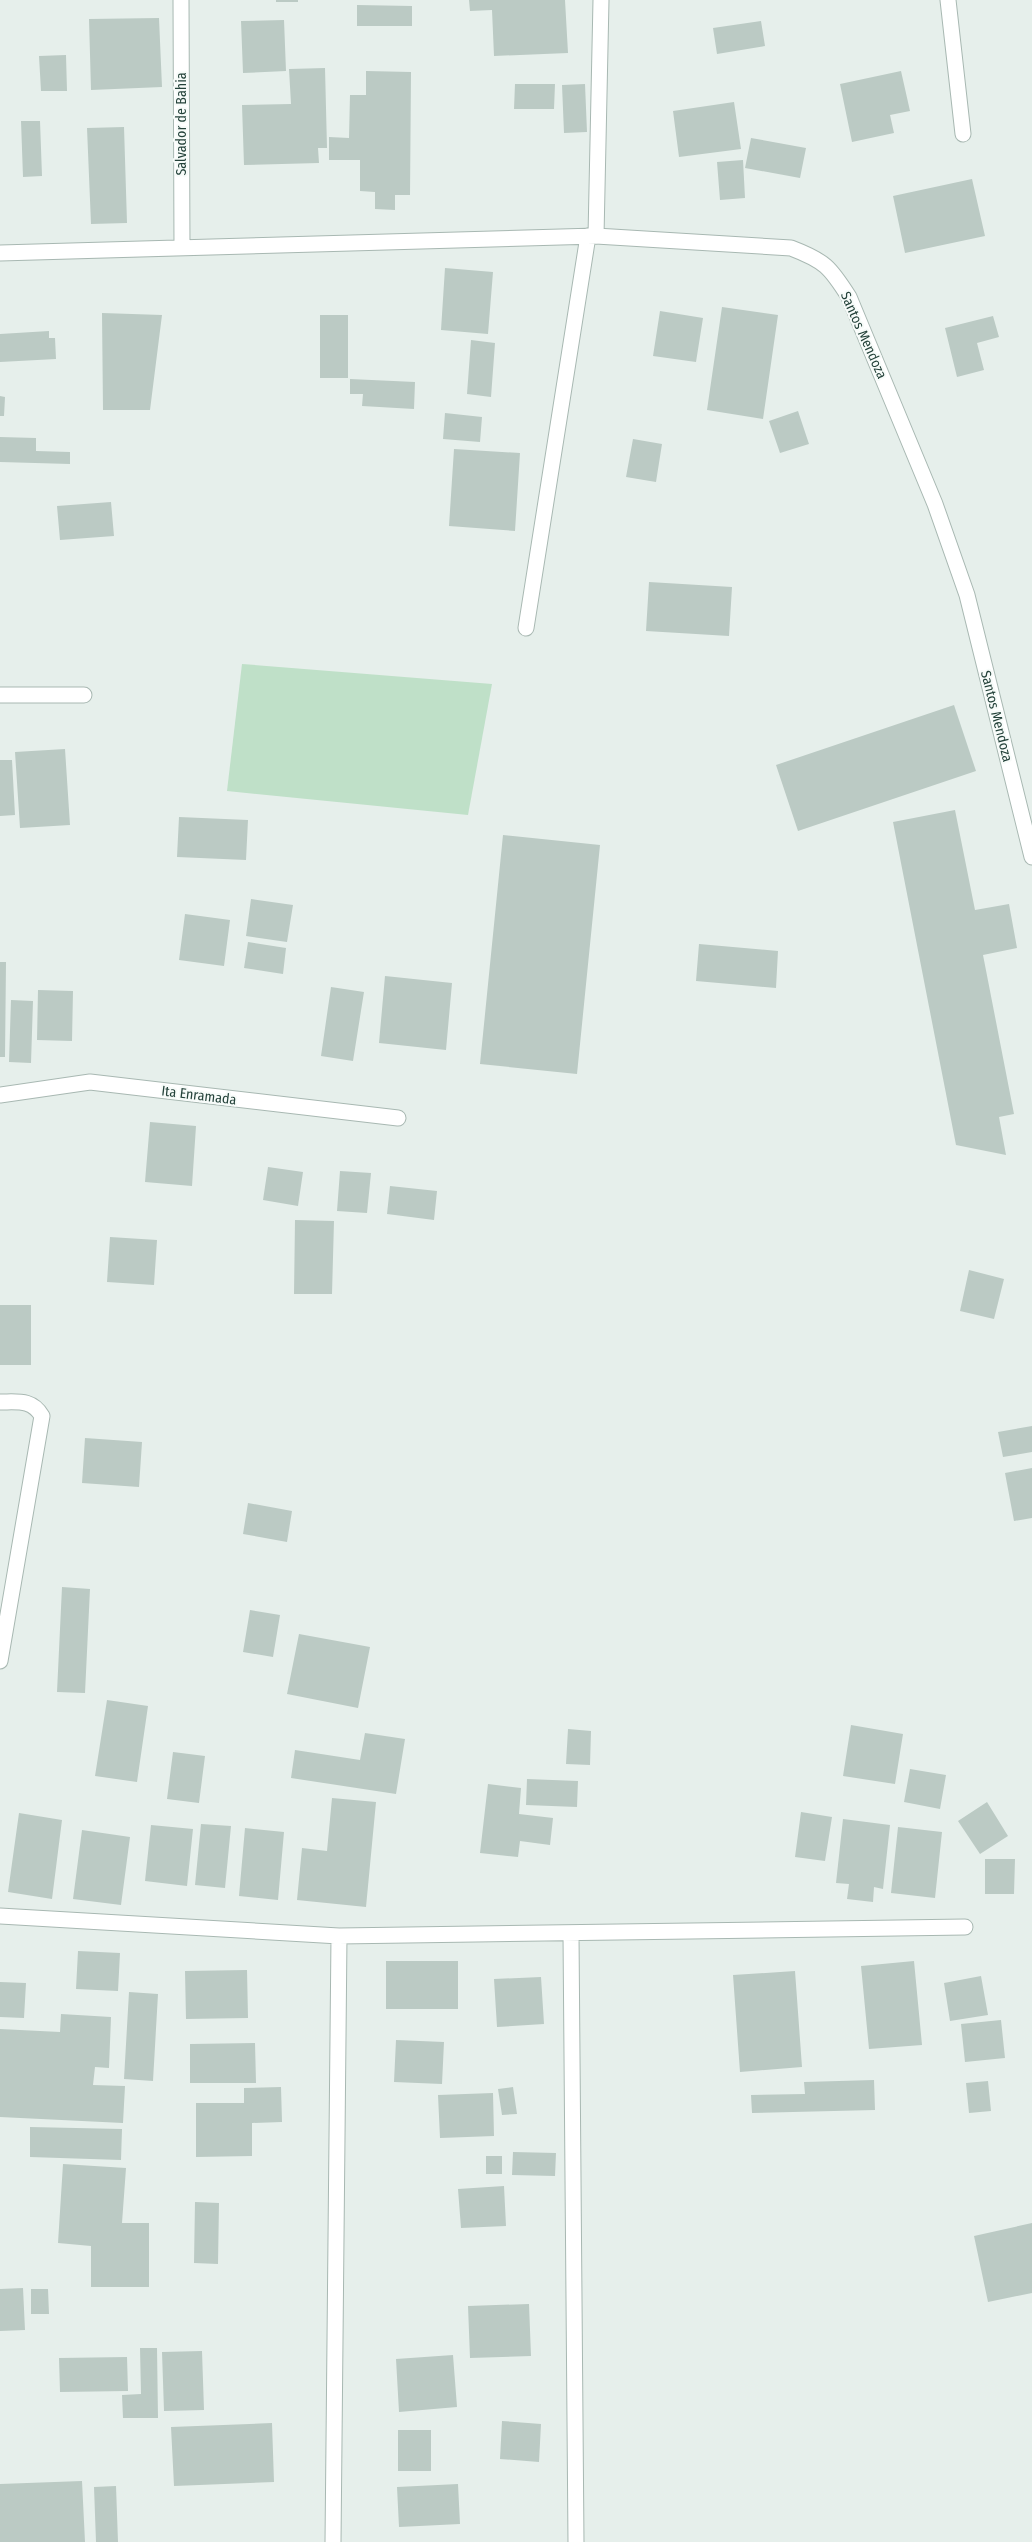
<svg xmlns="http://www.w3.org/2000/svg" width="1032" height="2542" font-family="'Fira Sans Condensed',sans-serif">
  <rect width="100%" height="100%" fill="#e6efeb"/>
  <path fill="#bfe0c8" d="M 242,664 L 492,684 L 468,815 L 227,791 Z"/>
  <path fill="#bbcac4" d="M 276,0 L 298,0 L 298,2 L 276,2 Z
    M 469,0 L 565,0 L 568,53 L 494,56 L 492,10 L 470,11 Z
    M 357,5 L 412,6 L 412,26 L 357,26 Z
    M 159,18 L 162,87 L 91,90 L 89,19 Z
    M 284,20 L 286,71 L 243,73 L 241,21 Z
    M 761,21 L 765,46 L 717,54 L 713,28 Z
    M 66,55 L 67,91 L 41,91 L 39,56 Z
    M 325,68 L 327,148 L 318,148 L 319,163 L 244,165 L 242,105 L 291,104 L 289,69 Z
    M 366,71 L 411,72 L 410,195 L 395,195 L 395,210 L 375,209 L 375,192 L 360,191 L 360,160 L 329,160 L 329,137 L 349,138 L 350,95 L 366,95 Z
    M 901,71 L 910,111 L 890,115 L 894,133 L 852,142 L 840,84 Z
    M 515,84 L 555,84 L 554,109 L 514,109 Z
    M 585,84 L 587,132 L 564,133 L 562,85 Z
    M 734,102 L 741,149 L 679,157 L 673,111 Z
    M 21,121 L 40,121 L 42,176 L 23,177 Z
    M 124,127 L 127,223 L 91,224 L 87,128 Z
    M 751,138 L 806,148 L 800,178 L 745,168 Z
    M 743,160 L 745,198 L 720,200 L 717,162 Z
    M 972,179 L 985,236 L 905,253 L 893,196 Z
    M 445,268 L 493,272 L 488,334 L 441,330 Z
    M 722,307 L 778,315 L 763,419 L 707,410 Z
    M 660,311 L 703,318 L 696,362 L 653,356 Z
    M 102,313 L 162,315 L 150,410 L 103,410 Z
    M 320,315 L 348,315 L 348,378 L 320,378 Z
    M 993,316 L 999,337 L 977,343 L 984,370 L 957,377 L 945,328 Z
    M 49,331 L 49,338 L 55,338 L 56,359 L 0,362 L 0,334 Z
    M 471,340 L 495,343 L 491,397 L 467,394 Z
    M 350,379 L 415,382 L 414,409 L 362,406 L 363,394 L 350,394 Z
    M 0,396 L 5,397 L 4,416 L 0,416 Z
    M 798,411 L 809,444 L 780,453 L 769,421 Z
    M 445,413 L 482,417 L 480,442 L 443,439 Z
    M 0,437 L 36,438 L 36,451 L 70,452 L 70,464 L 0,462 Z
    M 633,439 L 662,444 L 656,482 L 626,477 Z
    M 454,449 L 520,453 L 515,531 L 449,526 Z
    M 111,502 L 114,536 L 60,540 L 57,506 Z
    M 649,582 L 732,587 L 729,636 L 646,631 Z
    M 954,705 L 976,771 L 798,831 L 776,765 Z
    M 65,749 L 70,825 L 20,828 L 15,752 Z
    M 0,760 L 12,760 L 15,815 L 0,816 Z
    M 955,810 L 975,910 L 1009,904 L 1017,948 L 983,955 L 1014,1114 L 999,1117 L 1006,1155 L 956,1145 L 893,822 Z
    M 179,817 L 248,820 L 246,860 L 177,857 Z
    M 503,835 L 600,845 L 577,1074 L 480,1064 Z
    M 251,899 L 293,905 L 287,942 L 246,936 Z
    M 185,914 L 230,920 L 224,966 L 179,960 Z
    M 248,942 L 286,948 L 283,974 L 244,968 Z
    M 699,944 L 778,951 L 776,988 L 696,981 Z
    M 0,962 L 6,962 L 5,1057 L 0,1057 Z
    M 385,976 L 452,983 L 446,1050 L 379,1043 Z
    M 331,987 L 364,992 L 353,1061 L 321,1056 Z
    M 38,990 L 73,991 L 72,1041 L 37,1040 Z
    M 11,1000 L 33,1001 L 31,1063 L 9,1062 Z
    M 150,1122 L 196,1126 L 192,1186 L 145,1182 Z
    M 268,1167 L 303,1172 L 298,1206 L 263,1200 Z
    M 340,1171 L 371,1173 L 367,1213 L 337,1211 Z
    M 390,1186 L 437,1191 L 434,1220 L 387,1214 Z
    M 295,1220 L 334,1221 L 332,1294 L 294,1294 Z
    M 110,1237 L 157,1240 L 154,1285 L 107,1282 Z
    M 969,1270 L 1004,1279 L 994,1319 L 960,1311 Z
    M 0,1305 L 31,1305 L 31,1365 L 0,1365 Z
    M 1032,1426 L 1032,1452 L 1003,1457 L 998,1432 Z
    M 85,1438 L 142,1442 L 139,1487 L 82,1483 Z
    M 1032,1468 L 1032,1518 L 1014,1521 L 1005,1473 Z
    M 248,1503 L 292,1511 L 287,1542 L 243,1534 Z
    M 62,1587 L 90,1589 L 85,1693 L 57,1692 Z
    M 250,1610 L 280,1615 L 273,1657 L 243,1652 Z
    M 299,1634 L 370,1647 L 358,1708 L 287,1694 Z
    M 107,1700 L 148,1706 L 137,1782 L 95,1776 Z
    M 851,1725 L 903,1734 L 895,1784 L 843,1776 Z
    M 568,1729 L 591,1731 L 590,1765 L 566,1764 Z
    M 365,1733 L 405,1739 L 396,1794 L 291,1778 L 295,1750 L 360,1760 Z
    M 173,1752 L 205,1756 L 199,1803 L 167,1799 Z
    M 910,1769 L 946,1775 L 940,1809 L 904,1802 Z
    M 527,1779 L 578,1781 L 577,1807 L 526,1805 Z
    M 488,1784 L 521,1788 L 519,1814 L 553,1818 L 550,1845 L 520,1841 L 518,1857 L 480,1853 Z
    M 332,1798 L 376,1802 L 366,1907 L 297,1900 L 302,1848 L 327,1851 Z
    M 987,1802 L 1008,1836 L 980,1854 L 958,1821 Z
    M 801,1812 L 832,1817 L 825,1861 L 795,1857 Z
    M 19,1813 L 62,1820 L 52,1899 L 8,1892 Z
    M 843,1819 L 890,1825 L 883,1889 L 874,1887 L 873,1902 L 847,1899 L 849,1884 L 836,1883 Z
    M 201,1824 L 231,1826 L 225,1888 L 195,1885 Z
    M 151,1825 L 193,1829 L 187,1886 L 145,1881 Z
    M 898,1827 L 942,1832 L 935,1898 L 891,1893 Z
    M 245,1828 L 284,1832 L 278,1900 L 239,1896 Z
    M 82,1830 L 130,1837 L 121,1905 L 73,1899 Z
    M 985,1859 L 1015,1859 L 1014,1894 L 985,1894 Z
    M 78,1951 L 120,1953 L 118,1991 L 76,1989 Z
    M 386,1961 L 458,1961 L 458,2009 L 386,2009 Z
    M 914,1961 L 922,2045 L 869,2049 L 861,1966 Z
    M 247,1970 L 248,2018 L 186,2019 L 185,1971 Z
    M 795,1971 L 802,2067 L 740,2072 L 733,1975 Z
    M 981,1976 L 988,2015 L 950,2021 L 944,1983 Z
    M 541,1977 L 544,2024 L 497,2027 L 494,1979 Z
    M 0,1982 L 26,1983 L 24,2018 L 0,2017 Z
    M 129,1992 L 158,1994 L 153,2081 L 124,2079 Z
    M 61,2014 L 111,2017 L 109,2068 L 95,2067 L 93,2085 L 125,2086 L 123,2123 L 0,2117 L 0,2029 L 60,2032 Z
    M 1001,2020 L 1005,2058 L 965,2062 L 961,2024 Z
    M 396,2040 L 444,2042 L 442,2084 L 394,2082 Z
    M 255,2043 L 256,2083 L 190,2083 L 190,2044 Z
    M 874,2080 L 875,2110 L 752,2113 L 751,2095 L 805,2094 L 804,2082 Z
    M 988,2081 L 991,2111 L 969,2113 L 966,2083 Z
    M 281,2087 L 282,2122 L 252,2123 L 252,2156 L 196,2157 L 196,2103 L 244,2103 L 244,2088 Z
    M 513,2087 L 517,2114 L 502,2115 L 498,2089 Z
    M 493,2093 L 494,2136 L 440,2138 L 438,2095 Z
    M 30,2127 L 122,2129 L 121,2160 L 30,2157 Z
    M 513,2152 L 556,2153 L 555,2176 L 512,2175 Z
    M 486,2156 L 502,2156 L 502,2174 L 486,2174 Z
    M 63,2164 L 126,2168 L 122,2223 L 149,2223 L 149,2287 L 91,2287 L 91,2246 L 58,2243 Z
    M 504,2186 L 506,2226 L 461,2228 L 458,2189 Z
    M 195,2202 L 219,2203 L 218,2264 L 194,2263 Z
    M 1032,2223 L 1032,2293 L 988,2302 L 974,2236 Z
    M 23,2288 L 25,2330 L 0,2331 L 0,2289 Z
    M 31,2289 L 48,2289 L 49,2314 L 31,2314 Z
    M 529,2304 L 531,2356 L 470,2358 L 468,2306 Z
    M 140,2348 L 157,2348 L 158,2418 L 123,2418 L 122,2395 L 141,2394 Z
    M 202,2351 L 204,2410 L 164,2411 L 162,2352 Z
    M 453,2355 L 457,2407 L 399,2412 L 396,2359 Z
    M 127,2357 L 128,2391 L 60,2392 L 59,2358 Z
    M 502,2421 L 541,2424 L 539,2462 L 500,2459 Z
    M 272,2423 L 274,2482 L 174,2486 L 171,2427 Z
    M 398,2430 L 431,2430 L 431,2471 L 398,2471 Z
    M 82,2481 L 85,2542 L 0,2542 L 0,2484 Z
    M 458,2484 L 460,2524 L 399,2527 L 397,2487 Z
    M 116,2486 L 118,2542 L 96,2542 L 94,2487 Z"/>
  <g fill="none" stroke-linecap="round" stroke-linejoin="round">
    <defs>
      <path id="minor" d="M 181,0 L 182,248
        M 948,0 L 963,134
        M 0,253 L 596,236
        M 526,628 L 588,236
        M 0,695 L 84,695
        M 0,1095 L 90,1082 L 398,1118
        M 0,1402 C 18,1402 32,1399 42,1416 L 0,1661
        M 0,1916 L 339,1936 L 965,1927
        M 571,1934 L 576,2542
        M 333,2542 L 339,1936"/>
      <path id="tertiary" d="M 601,0 L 596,236 L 791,248 C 825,261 830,267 849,297 L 935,504 L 967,595 L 1032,857"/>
    </defs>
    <use href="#minor" stroke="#a8b8b2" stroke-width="17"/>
    <use href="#tertiary" stroke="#a8b8b2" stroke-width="17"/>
    <use href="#minor" stroke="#fff" stroke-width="15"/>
    <use href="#tertiary" stroke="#fff" stroke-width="15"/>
  </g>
  <g text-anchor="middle" stroke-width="4" stroke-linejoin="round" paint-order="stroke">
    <g font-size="14" fill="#24423a" stroke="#f7fbf9">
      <text transform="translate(181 124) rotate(-90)" y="5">Salvador de Bahia</text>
      <text transform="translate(864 335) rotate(66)" y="5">Santos Mendoza</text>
      <text transform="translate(997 716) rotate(76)" y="5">Santos Mendoza</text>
      <text transform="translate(199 1095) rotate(7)" y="5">Ita Enramada</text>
    </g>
  </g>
</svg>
